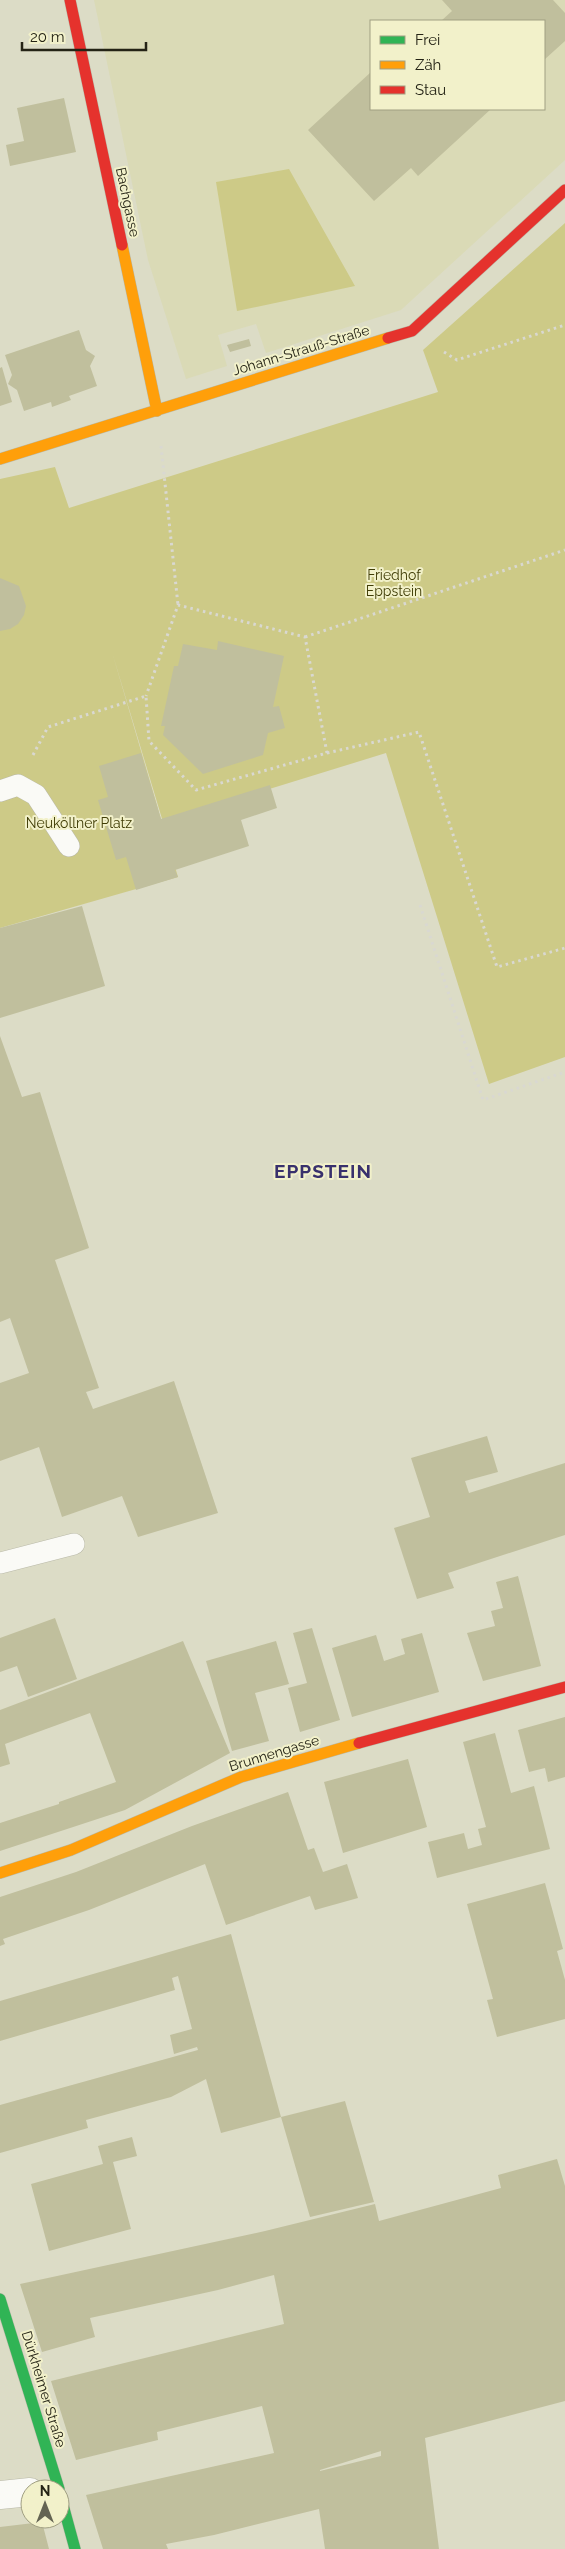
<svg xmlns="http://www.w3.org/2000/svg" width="565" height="2549" font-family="Raleway,sans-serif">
  <rect width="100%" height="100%" fill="#dcdcc6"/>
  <path fill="#dadab6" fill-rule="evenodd" d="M 94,0 L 565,0 L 565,160 L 401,310 L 266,353 L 256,324 L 218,335 L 227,366 L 186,379 L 148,260 ZM 371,21 L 544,21 L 544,109 L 371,109 Z"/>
  <path fill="#cdca87" d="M 289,169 L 355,286 L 237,311 L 216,182 Z
    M 565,223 L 565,1057 L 489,1084 L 386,753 L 163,822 L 112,652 L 178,877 L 0,928 L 0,479 L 55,467 L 69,508 L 438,392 L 423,350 Z"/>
  <path fill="#c0bf9d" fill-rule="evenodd" d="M 442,0 L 553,0 L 565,13 L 565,41 L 544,60 L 544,21 L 441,21 L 452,11 Z
    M 371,72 L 371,109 L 491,109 L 418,176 L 411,168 L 374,201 L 308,130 Z
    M 64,98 L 76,152 L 10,166 L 6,145 L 24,141 L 17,108 Z
    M 79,330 L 86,350 L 95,356 L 90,366 L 97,386 L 69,396 L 71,400 L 52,407 L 51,402 L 24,411 L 17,390 L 8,384 L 12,375 L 5,355 Z
    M 249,339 L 251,346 L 230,352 L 227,345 Z
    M 2,367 L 12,402 L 0,406 L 0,368 Z
    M 0,578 L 19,586 L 26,606 L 24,615 L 18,624 L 10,629 L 0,631 Z
    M 218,641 L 284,656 L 273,707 L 279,706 L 285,728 L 268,733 L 263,755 L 203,774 L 163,735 L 165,726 L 161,726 L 174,666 L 178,666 L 183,644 L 217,650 Z
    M 141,753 L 161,819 L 270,785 L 277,808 L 241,820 L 249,846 L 175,870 L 178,877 L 136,890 L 126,857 L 116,860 L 98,800 L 108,797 L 99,766 Z
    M 82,906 L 105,986 L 0,1018 L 0,928 Z
    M 0,1036 L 22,1097 L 40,1092 L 89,1248 L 55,1260 L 99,1388 L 86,1392 L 93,1409 L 174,1381 L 218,1513 L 138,1537 L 122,1496 L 62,1517 L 39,1447 L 0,1461 L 0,1383 L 29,1373 L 10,1318 L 0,1322 Z
    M 487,1436 L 498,1472 L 465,1481 L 469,1493 L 565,1463 L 565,1535 L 448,1573 L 454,1588 L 417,1599 L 394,1528 L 430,1517 L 411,1458 Z
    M 518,1576 L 541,1666 L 483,1681 L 467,1633 L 495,1626 L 491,1611 L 503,1608 L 496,1582 Z
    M 55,1618 L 77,1679 L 28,1697 L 17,1666 L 0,1672 L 0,1638 Z
    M 312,1628 L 340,1720 L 300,1732 L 288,1688 L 307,1683 L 293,1633 Z
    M 422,1633 L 439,1692 L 352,1717 L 332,1648 L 376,1635 L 384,1661 L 405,1654 L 401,1639 Z
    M 183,1641 L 230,1753 L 125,1810 L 0,1851 L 0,1823 L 59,1804 L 59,1802 L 116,1782 L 90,1713 L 5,1744 L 10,1764 L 0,1767 L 0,1710 Z
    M 276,1641 L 289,1684 L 255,1693 L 269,1741 L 232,1751 L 206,1661 Z
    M 565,1717 L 565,1777 L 548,1782 L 545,1768 L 529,1772 L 518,1730 Z
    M 495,1733 L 511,1793 L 534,1786 L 550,1849 L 437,1878 L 428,1842 L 464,1833 L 468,1849 L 482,1845 L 478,1829 L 486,1827 L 463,1742 Z
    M 408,1759 L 427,1827 L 343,1853 L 324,1782 Z
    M 288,1792 L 308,1850 L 314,1848 L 323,1872 L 347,1864 L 358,1898 L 315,1910 L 310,1896 L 226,1925 L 205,1864 L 89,1910 L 3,1939 L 5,1944 L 0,1946 L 0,1897 L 76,1872 L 192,1826 Z
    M 545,1883 L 563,1949 L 557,1951 L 565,1980 L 565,2019 L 497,2037 L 487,2000 L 493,1999 L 467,1904 Z
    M 231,1934 L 281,2117 L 345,2101 L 374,2202 L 310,2217 L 281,2117 L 221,2133 L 206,2079 L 171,2097 L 86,2120 L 88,2128 L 0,2153 L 0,2105 L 198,2050 L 197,2047 L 174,2054 L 170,2035 L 192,2029 L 178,1976 L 172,1978 L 175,1990 L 0,2041 L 0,2001 Z
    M 132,2137 L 137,2156 L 113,2162 L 131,2229 L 49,2251 L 31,2184 L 103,2164 L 98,2146 Z
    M 557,2159 L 565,2186 L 565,2401 L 425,2438 L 439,2549 L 325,2549 L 319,2509 L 214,2535 L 166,2544 L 168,2549 L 103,2549 L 86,2495 L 274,2453 L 262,2406 L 157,2432 L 158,2440 L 76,2460 L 51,2381 L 284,2324 L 274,2275 L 218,2290 L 90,2318 L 95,2337 L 42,2352 L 20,2284 L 265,2231 L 375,2204 L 379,2221 L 501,2188 L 498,2175 ZM 381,2451 L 381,2456 L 320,2471 L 320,2470 Z
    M 42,2522 L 49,2549 L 0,2549 L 0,2527 Z"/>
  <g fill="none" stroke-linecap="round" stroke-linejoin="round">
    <defs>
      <path id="lane" d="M 0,791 L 18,785 L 36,795 L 69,846
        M 0,1563 L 74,1544"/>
      <path id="street" d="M 0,2495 L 30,2492"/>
      <path id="fast" d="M 0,2299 L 59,2489
        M 60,2494 L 75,2549"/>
      <path id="slow" d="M 122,245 L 157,411
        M 0,459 L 388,338
        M 0,1873 L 71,1850 L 241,1777 L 359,1743"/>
      <path id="jam" d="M 70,0 L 122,245
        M 388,338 L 412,331 L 565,190
        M 359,1743 L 565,1687"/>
    </defs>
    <use href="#lane" stroke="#b9b9a8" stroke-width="22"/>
    <use href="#street" stroke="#b9b9a8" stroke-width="29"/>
    <use href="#fast" stroke="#b9b9a8" stroke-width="12"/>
    <use href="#slow" stroke="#b9b9a8" stroke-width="12"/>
    <use href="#jam" stroke="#b9b9a8" stroke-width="12"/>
    <path stroke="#d9d8d1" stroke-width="3" stroke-dasharray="2.5 4" stroke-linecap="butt" d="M 444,352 L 457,360 L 565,325
      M 161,446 L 178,605
      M 305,637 L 565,550
      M 327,753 L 419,732 L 497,967 L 565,948
      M 33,755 L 48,727 L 146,696 L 149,741 L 196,790 L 327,753 L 305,637 L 178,605 L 146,696
      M 420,905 L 483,1100 L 565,1072"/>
    <use href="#lane" stroke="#fafaf6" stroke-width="21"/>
    <use href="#street" stroke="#fafaf6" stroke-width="28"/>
    <use href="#fast" stroke="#30b455" stroke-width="11"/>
    <use href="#slow" stroke="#ff9f0a" stroke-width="11"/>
    <use href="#jam" stroke="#e5322d" stroke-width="11"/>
  </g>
  <g text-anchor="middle" stroke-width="4" stroke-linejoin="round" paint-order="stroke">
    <g font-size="14" fill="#242315" stroke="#f2f1ca">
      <text transform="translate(128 202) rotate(78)" y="5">Bachgasse</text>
      <text transform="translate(301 350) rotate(-17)" y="5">Johann-Strauß-Straße</text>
      <text transform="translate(274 1753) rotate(-17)" y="5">Brunnengasse</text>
      <text transform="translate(44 2389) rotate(73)" y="5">Dürkheimer Straße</text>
    </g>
    <g font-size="14" fill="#403d06" stroke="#f2f1ca">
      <text x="394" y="580">Friedhof<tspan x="394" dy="16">Eppstein</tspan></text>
      <text x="79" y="828">Neuköllner Platz</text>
    </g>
    <g font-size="19" font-weight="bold" letter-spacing="1" fill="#39316d" stroke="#f2f1ca">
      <text x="323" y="1178">EPPSTEIN</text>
    </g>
  </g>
  <rect x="370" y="20" width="175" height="90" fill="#f2f1ca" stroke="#a09f82"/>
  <rect x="380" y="36" width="25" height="8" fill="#30b455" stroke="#a09f82"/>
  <text x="415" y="45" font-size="15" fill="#242315">Frei</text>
  <rect x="380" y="61" width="25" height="8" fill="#ff9f0a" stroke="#a09f82"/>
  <text x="415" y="70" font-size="15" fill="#242315">Zäh</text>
  <rect x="380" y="86" width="25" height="8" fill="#e5322d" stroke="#a09f82"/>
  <text x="415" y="95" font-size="15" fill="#242315">Stau</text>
  <g transform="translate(45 2504)"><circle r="24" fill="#f2f1ca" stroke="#a09f82"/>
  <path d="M0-4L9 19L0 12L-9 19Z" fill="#646453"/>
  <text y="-8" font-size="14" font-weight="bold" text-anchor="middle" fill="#242315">N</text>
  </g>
  <path d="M22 42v8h124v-8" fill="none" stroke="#242315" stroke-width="2.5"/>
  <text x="30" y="42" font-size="15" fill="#242315" stroke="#f2f1ca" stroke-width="4" paint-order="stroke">20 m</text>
</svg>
